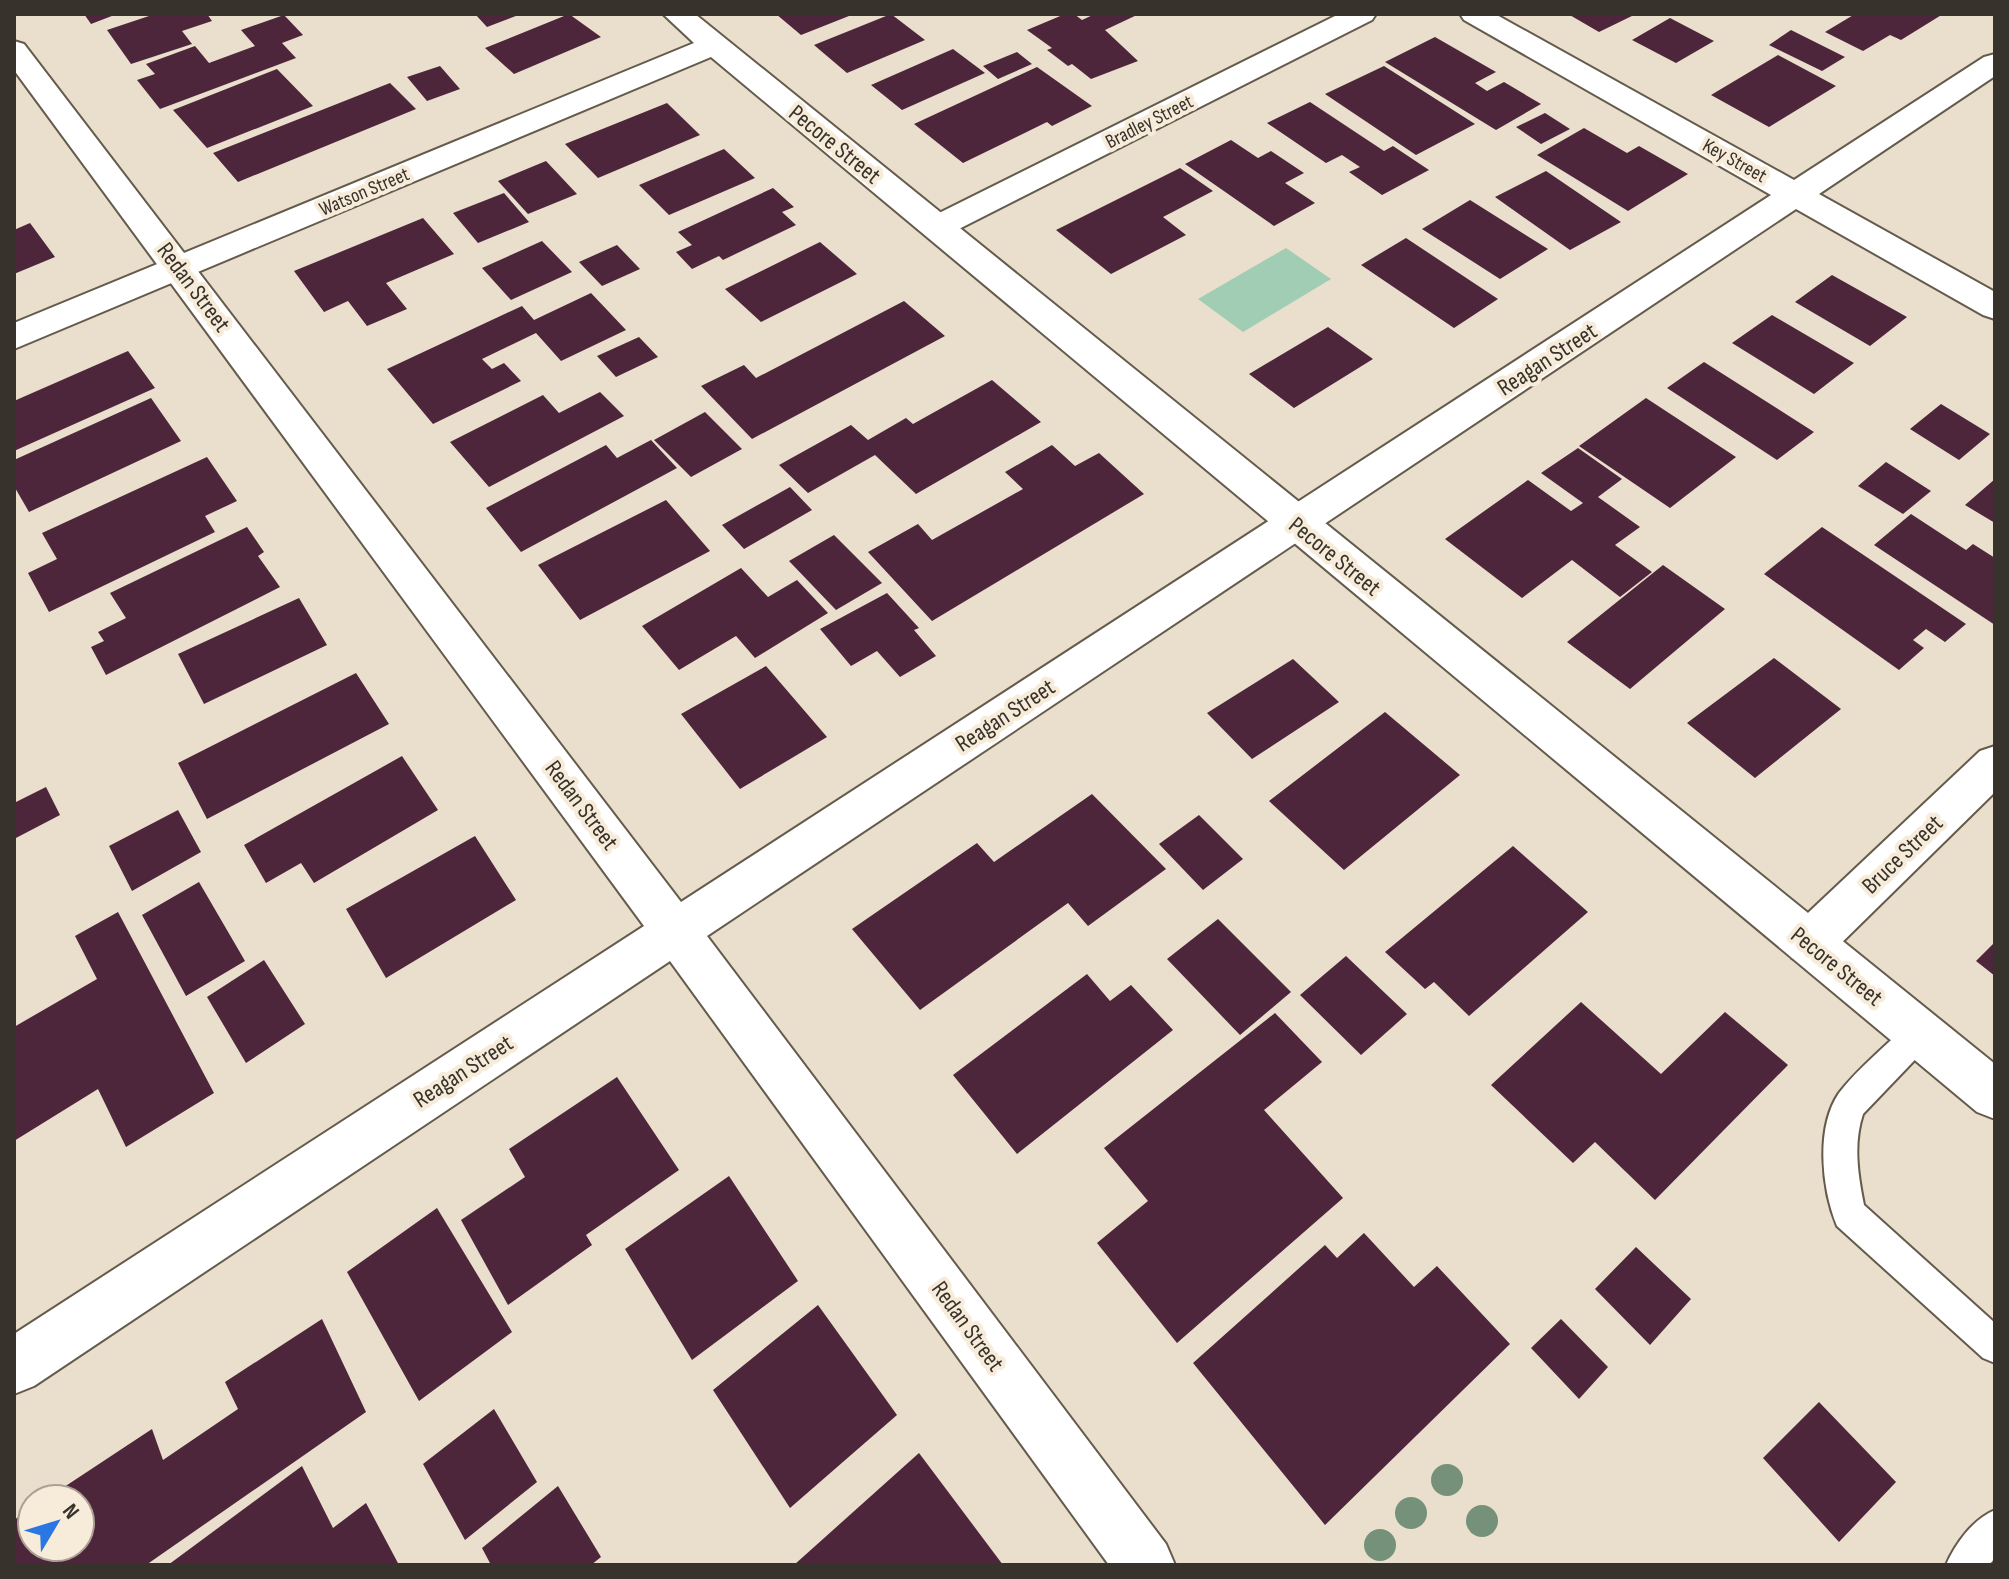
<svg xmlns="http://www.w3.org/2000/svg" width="2009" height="1579" font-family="'Sofia Sans Condensed',sans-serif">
  <rect width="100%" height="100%" fill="#eadecc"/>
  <path fill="#a2cdb5" d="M 1286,248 L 1331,279 L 1243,332 L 1198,299 Z"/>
  <path fill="#4d263c" d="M 84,14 L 117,14 L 91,24 Z
    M 155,14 L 207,14 L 212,21 L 182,31 L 192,44 L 131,64 L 107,30 Z
    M 475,14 L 521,14 L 487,27 Z
    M 569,14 L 601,37 L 514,74 L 485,48 Z
    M 776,14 L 854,14 L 801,35 Z
    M 891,14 L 925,40 L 847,73 L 814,45 Z
    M 1065,14 L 1074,14 L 1082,20 L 1095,14 L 1139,14 L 1105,30 L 1138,61 L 1091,79 L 1072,64 L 1068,66 L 1047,50 L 1052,48 L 1027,30 Z
    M 1568,14 L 1636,14 L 1599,32 Z
    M 1855,14 L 1943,14 L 1901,40 L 1890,35 L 1863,51 L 1825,32 Z
    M 284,15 L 303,35 L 282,43 L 296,58 L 160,109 L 137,80 L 155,74 L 146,64 L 195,46 L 209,63 L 255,46 L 241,30 Z
    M 1670,18 L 1714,41 L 1676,63 L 1632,40 Z
    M 1791,30 L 1845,57 L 1822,71 L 1769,45 Z
    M 1435,37 L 1496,72 L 1475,83 L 1487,91 L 1504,82 L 1541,104 L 1496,130 L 1385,62 Z
    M 953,49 L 985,73 L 902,110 L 871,85 Z
    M 1017,52 L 1032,64 L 998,79 L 983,66 Z
    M 1778,55 L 1836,86 L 1769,127 L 1711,95 Z
    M 440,66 L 460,89 L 427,101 L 407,77 Z
    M 1384,66 L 1475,124 L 1416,155 L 1325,94 Z
    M 1037,67 L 1092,106 L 1052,126 L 1047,122 L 963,163 L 914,124 Z
    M 277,69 L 313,106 L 207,148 L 173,110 Z
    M 390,83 L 416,109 L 238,182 L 213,153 Z
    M 1310,102 L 1384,151 L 1393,146 L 1429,170 L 1382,195 L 1349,172 L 1360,167 L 1342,155 L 1326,163 L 1267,123 Z
    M 667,103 L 700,135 L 598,178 L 565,144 Z
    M 1545,113 L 1570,129 L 1541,144 L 1516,127 Z
    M 1584,128 L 1627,153 L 1639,146 L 1688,174 L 1628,211 L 1537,155 Z
    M 1231,140 L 1258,158 L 1271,151 L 1304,173 L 1285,183 L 1315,203 L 1274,226 L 1185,164 Z
    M 724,149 L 755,178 L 669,215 L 639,185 Z
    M 546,161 L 577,194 L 528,214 L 498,181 Z
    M 1180,168 L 1213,191 L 1163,217 L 1186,235 L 1111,274 L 1056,230 Z
    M 1546,171 L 1621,222 L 1570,250 L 1495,197 Z
    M 773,188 L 794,207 L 782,212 L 796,225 L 723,260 L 719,256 L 692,269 L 676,252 L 692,245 L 678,232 Z
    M 504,193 L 529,222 L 478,243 L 453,213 Z
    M 1470,200 L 1548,249 L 1500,279 L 1422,229 Z
    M 423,218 L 454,254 L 386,283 L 407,309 L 367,326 L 348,301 L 324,312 L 294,271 Z
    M 30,223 L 55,257 L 14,274 L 14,230 Z
    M 1406,238 L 1498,299 L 1454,328 L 1361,265 Z
    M 542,241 L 572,272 L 511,300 L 482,268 Z
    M 820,242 L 857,274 L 761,322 L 725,289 Z
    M 617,245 L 640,269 L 602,286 L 579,262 Z
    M 1832,275 L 1907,317 L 1870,346 L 1795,302 Z
    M 591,293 L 626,330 L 561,361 L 536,333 L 482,359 L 492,369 L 504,363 L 521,381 L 433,424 L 387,369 L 522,306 L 534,320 Z
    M 904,301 L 945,336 L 752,439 L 701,386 L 744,365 L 756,378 Z
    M 1772,315 L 1854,363 L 1814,394 L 1732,343 Z
    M 1328,327 L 1373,359 L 1294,408 L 1249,374 Z
    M 639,337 L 658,357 L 616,377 L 597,356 Z
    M 128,351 L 155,388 L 14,451 L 14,401 Z
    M 1704,362 L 1814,432 L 1777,460 L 1667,388 Z
    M 992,380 L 1041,422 L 916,494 L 875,455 L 808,493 L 779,465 L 851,425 L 868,440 L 906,418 L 913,424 Z
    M 600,392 L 624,416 L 489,487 L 450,442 L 543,395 L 559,413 Z
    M 151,398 L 181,441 L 29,512 L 14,486 L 14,460 Z
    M 1646,398 L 1736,457 L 1670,508 L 1579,446 Z
    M 1941,404 L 1990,434 L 1959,460 L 1910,429 Z
    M 705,412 L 742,449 L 691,477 L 654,440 Z
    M 651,440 L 677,468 L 521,552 L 486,508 L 606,445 L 617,458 Z
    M 1052,445 L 1075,466 L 1099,453 L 1144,494 L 932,621 L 868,552 L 918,524 L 932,540 L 1023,489 L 1005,472 Z
    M 1578,448 L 1622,479 L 1598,497 L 1640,527 L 1615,545 L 1652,572 L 1620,597 L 1572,560 L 1522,598 L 1445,539 L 1528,480 L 1571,511 L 1583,503 L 1541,473 Z
    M 207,457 L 237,501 L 205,516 L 215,532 L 49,612 L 28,573 L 57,559 L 42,533 Z
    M 1886,462 L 1931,491 L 1903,514 L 1858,486 Z
    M 1995,479 L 1995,523 L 1965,505 Z
    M 790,487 L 812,510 L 744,549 L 722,525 Z
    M 666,500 L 710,551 L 580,620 L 538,565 Z
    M 1911,514 L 1966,550 L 1973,544 L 1995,558 L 1995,625 L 1874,545 Z
    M 247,527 L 264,552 L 258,556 L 280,587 L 106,675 L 91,647 L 104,641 L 98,632 L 126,618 L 110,593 Z
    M 1822,527 L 1966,624 L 1945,642 L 1926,629 L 1913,640 L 1924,648 L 1899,670 L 1764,574 Z
    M 834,535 L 882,583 L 836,610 L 789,561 Z
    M 1663,565 L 1725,609 L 1630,689 L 1567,642 Z
    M 741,568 L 768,597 L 797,580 L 828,613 L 755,658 L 736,636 L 679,670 L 642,626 Z
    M 887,593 L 919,628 L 914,630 L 936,656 L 900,677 L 877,651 L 851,666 L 820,629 Z
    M 299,598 L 327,645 L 204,704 L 178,654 Z
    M 1774,658 L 1841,709 L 1755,778 L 1687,723 Z
    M 1293,659 L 1339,702 L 1252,759 L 1207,713 Z
    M 766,666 L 827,737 L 740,789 L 681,714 Z
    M 356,673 L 389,724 L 207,819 L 178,763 Z
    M 1385,712 L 1460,775 L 1344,870 L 1269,801 Z
    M 402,756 L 438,810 L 314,883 L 301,863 L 266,883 L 244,845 Z
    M 46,787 L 60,815 L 14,839 L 14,803 Z
    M 1092,794 L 1166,869 L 1088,926 L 1068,903 L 920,1010 L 852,929 L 977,843 L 994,862 Z
    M 178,810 L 201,852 L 132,891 L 109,846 Z
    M 1199,815 L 1243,859 L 1203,890 L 1159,844 Z
    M 475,836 L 516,900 L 386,978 L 346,909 Z
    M 1513,846 L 1588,912 L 1469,1016 L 1434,982 L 1425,989 L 1385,952 Z
    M 199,882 L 245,961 L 186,996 L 142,915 Z
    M 118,912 L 214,1093 L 126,1147 L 98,1089 L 14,1141 L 14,1027 L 97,979 L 75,936 Z
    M 1218,919 L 1291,992 L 1240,1035 L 1167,959 Z
    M 1995,942 L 1995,976 L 1976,961 Z
    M 1346,956 L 1407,1014 L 1361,1055 L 1300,995 Z
    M 264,960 L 305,1024 L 246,1063 L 207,997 Z
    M 1087,974 L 1110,1001 L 1131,985 L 1173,1030 L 1017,1154 L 953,1075 Z
    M 1581,1002 L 1661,1074 L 1725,1012 L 1788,1065 L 1655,1200 L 1595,1142 L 1573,1163 L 1491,1085 Z
    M 1275,1013 L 1322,1062 L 1264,1110 L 1343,1198 L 1177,1343 L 1097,1243 L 1148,1201 L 1104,1148 Z
    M 617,1077 L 679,1170 L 586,1235 L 592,1245 L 508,1305 L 461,1220 L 525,1177 L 509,1149 Z
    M 729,1176 L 798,1281 L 692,1360 L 625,1249 Z
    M 437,1208 L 512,1332 L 419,1401 L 347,1272 Z
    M 1364,1233 L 1414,1287 L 1437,1266 L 1510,1344 L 1325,1525 L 1193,1363 L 1325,1245 L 1337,1258 Z
    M 1636,1247 L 1691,1299 L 1650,1345 L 1595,1289 Z
    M 818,1305 L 897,1415 L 790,1508 L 713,1390 Z
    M 322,1319 L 366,1412 L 146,1565 L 14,1565 L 14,1520 L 32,1508 L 32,1547 L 80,1547 L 80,1499 L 46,1499 L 152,1429 L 163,1460 L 238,1409 L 225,1382 Z
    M 1561,1319 L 1608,1367 L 1579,1399 L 1531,1348 Z
    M 1819,1402 L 1896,1482 L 1839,1542 L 1763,1458 Z
    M 494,1409 L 537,1482 L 465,1540 L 423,1464 Z
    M 919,1453 L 1003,1565 L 794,1565 Z
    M 302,1466 L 333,1528 L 366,1503 L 399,1565 L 168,1565 Z
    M 558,1486 L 601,1557 L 591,1565 L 491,1565 L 482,1548 Z"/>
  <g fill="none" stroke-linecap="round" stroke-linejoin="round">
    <defs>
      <path id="service" d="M 1920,1018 L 1931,1023 L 1936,1033 L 1931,1043 L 1863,1114 C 1853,1144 1858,1175 1864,1205 L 1995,1323 L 1995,1363 L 1983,1358 L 1837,1226 C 1822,1190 1815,1128 1839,1093 C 1858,1068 1887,1045 1909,1023 Z
        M 1995,1510 L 1995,1558 L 1989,1565 L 1946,1565 C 1955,1544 1973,1519 1995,1510 Z"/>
      <path id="minor" d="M 1339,14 L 1376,14 L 1372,20 L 949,234 L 937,237 L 925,234 L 921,227 L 925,220 Z
        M 1460,14 L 1495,14 L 1794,180 L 1984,57 L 1995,54 L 1995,76 L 1819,194 L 1995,292 L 1995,319 L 1983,315 L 1796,209 L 707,936 L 1166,1544 L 1175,1565 L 1109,1565 L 670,961 L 34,1386 L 14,1394 L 14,1334 L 644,926 L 14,70 L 14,41 L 24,44 L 681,902 L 1771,195 L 1464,20 Z
        M 1995,746 L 1995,792 L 1826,958 L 1809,964 L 1792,958 L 1785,943 L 1792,928 L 1980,751 Z"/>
      <path id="tertiary" d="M 663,14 L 695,14 L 1995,1064 L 1995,1119 L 1977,1112 L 711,57 L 14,349 L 14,323 L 694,43 Z"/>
    </defs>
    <use href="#service" stroke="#655b4c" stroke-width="4"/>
    <use href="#minor" stroke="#655b4c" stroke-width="4"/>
    <use href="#tertiary" stroke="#655b4c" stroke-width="4"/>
    <use href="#service" fill="#fff" fill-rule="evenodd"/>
    <use href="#minor" fill="#fff" fill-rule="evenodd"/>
    <use href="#tertiary" fill="#fff" fill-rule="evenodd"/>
  </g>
  <g fill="#75917a">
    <circle cx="1447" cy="1480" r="16"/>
    <circle cx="1411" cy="1513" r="16"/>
    <circle cx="1482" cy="1521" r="16"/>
    <circle cx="1380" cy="1545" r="16"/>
  </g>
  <g text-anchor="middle" stroke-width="8" stroke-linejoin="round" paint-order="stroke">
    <g font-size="20" fill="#37322b" stroke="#f7ebd9">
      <text transform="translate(1149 121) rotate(-27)" y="7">Bradley Street</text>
      <text transform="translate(1735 160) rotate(29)" y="7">Key Street</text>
      <text transform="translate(364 191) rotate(-23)" y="7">Watson Street</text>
    </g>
    <g font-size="24" fill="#37322b" stroke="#f7ebd9">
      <text transform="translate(835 144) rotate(39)" y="8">Pecore Street</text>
      <text transform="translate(194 287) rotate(53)" y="8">Redan Street</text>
      <text transform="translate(1547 359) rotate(-33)" y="8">Reagan Street</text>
      <text transform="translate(1335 556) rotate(39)" y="8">Pecore Street</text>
      <text transform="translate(1005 715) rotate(-33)" y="8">Reagan Street</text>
      <text transform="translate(582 805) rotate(53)" y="8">Redan Street</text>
      <text transform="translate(1902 854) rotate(-44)" y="8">Bruce Street</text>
      <text transform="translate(1837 966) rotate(39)" y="8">Pecore Street</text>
      <text transform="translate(463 1071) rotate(-33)" y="8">Reagan Street</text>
      <text transform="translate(968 1326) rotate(54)" y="8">Redan Street</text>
    </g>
  </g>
  <rect width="2009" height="1579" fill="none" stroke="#37322b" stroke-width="32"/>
  <g transform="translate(56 1523) rotate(52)"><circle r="38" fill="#f7ebd9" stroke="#aaa193" stroke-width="2"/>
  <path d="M0-6L14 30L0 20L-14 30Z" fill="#2a76e2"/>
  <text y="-12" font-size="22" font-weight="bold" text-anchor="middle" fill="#37322b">N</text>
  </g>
</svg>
